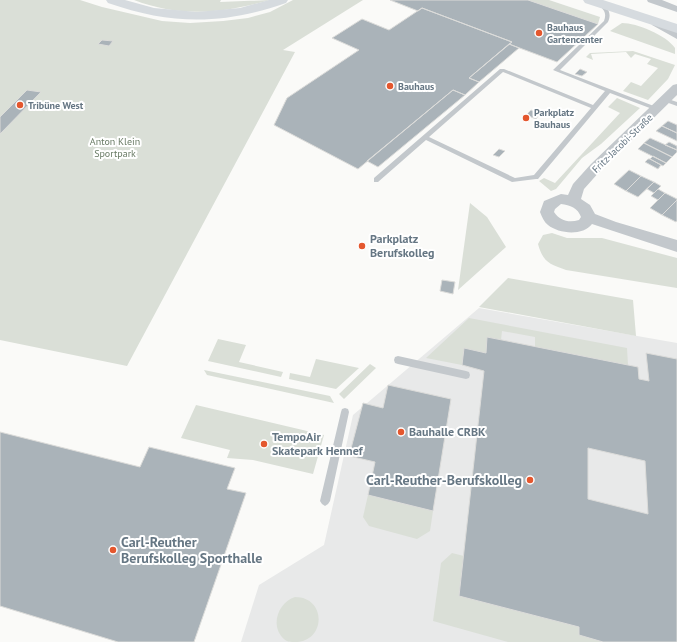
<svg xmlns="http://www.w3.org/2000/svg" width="677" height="642" font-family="'PT Sans',sans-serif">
  <rect width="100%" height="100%" fill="#fafaf8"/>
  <path fill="#e8e9e9" d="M 479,308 L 677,343 L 677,642 L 241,642 L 259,585 L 324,545 L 353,415 Z"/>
  <path fill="#dadfd7" d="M 0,0 L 80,0 L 102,7 L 162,21 L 190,23 L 223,21 L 248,18 L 270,12 L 293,0 L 363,0 L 283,50 L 295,52 L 127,366 L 0,340 Z
    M 134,0 L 221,0 L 220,2 L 270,0 C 223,13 181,18 134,0 Z
    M 528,0 L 549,0 L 600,17 L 598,24 Z
    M 622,23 C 637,23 666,35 675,48 L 675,54 L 610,31 Z
    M 633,51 L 675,65 L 668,79 L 648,100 L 623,91 L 631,82 L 641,86 L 658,68 L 647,64 L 651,59 L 635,54 L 631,58 L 626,52 L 591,54 L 593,60 L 586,57 L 590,53 Z
    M 617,98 L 640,108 L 601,144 L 582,158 L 556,189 L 551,191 L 539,181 L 544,178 L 555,183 L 620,113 L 608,107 Z
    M 470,203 L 487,217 L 506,247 L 458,290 Z
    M 552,233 L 567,238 L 602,238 L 677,258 L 677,288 L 566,270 C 549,264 543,262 538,244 L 543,235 Z
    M 508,278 L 633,300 L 636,336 L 479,307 Z
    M 469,318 L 627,348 L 628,365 L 535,347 L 535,337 L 502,331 L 501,340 L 487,338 L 486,353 L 464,348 L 462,365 L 426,358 Z
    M 218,339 L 246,345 L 239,362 L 283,372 L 281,377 L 208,361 Z
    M 316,359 L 359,368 L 336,389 L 289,379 L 290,373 L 310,377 Z
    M 370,364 L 376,368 L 344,399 L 339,394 Z
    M 204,370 L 330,396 L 334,403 L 207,375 Z
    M 196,405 L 324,435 L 313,474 L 253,460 L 227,458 L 230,450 L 181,438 Z
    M 368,495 L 433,511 L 430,531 L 417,539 L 369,526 L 363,517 Z
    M 452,553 L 464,556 L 459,596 L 579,627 L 579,635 L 603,642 L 508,642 L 433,621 L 441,563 Z
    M 295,597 C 327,597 326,642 295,642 C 291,642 287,642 284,639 C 269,625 279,602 295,597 Z"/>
  <path fill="#aab3b9" stroke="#dcdcda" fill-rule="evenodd" d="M 390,0 L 528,0 L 598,24 L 557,62 L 509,44 L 512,42 L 422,8 L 418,11 Z
    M 422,8 L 512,42 L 469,78 L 479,82 L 465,95 L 453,90 L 358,169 L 274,125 L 287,98 L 359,50 L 332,38 L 362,19 L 389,30 Z
    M 102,40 L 113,41 L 109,46 L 98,44 Z
    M 509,44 L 519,48 L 479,82 L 469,78 Z
    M 580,69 L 587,72 L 582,76 L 575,74 Z
    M 27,90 L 41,92 L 0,134 L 0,117 Z
    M 453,90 L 465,95 L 378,167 L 367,161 Z
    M 531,110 L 541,114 L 536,119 L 526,115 Z
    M 668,121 L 677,125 L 677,133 L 662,126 Z
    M 662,126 L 677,133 L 677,141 L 656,131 Z
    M 650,138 L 677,150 L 677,152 L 672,157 L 644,143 Z
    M 669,142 L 677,146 L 677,150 L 665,145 Z
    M 644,143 L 672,157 L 666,163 L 638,149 Z
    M 499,149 L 505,151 L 499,157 L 493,155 Z
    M 653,156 L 666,163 L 663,166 L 650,159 Z
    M 648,159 L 650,159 L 661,165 L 658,169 L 645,162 Z
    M 629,170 L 641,176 L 626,191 L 614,184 Z
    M 641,176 L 654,182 L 638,197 L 626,191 Z
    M 654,182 L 661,186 L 654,193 L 647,189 Z
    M 658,189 L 665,193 L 658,200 L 651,196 Z
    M 665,193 L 677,199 L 677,200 L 662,215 L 650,208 Z
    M 677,200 L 677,221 L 676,222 L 662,215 Z
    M 442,280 L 455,282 L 453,294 L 440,291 Z
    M 487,337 L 638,367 L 639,379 L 649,381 L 646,353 L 677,359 L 677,642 L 603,642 L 579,635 L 579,627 L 459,596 L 484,371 L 462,365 L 464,348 L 486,353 ZM 588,448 L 645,461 L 648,514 L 588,499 Z
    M 388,385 L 451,399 L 433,511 L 368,495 L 375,462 L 349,456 L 363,403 L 383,408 Z
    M 0,432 L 140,467 L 149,447 L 235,468 L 227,489 L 246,493 L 194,642 L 118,642 L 0,606 Z"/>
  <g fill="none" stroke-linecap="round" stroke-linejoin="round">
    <path fill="#c3c8cc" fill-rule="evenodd" d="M 597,2 L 601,2 C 608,8 612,13 608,22 L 560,70 L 659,108 L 659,110 L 655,110 L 610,93 L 538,179 L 536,179 L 512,182 L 426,140 L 378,182 L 374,182 L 374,178 L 500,69 L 504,69 L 593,105 L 605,91 L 553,70 L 604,21 C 607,13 604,9 597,4 ZM 503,72 L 591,108 L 534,175 L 515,178 L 429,137 Z
      M 665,98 L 677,102 L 677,106 L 663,101 L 662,100 Z
      M 398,356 L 466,371 L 469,372 L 470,375 L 469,378 L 466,379 L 398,364 L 395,363 L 394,360 L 395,357 Z
      M 345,408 L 348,409 L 349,412 L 330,501 L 328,504 L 325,506 L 322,504 L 320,501 L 341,412 L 342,409 Z"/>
    <path fill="#c3c8cc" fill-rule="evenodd" d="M 647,0 L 662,0 L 677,6 L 677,12 L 648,2 Z
      M 656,20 L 677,31 L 677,39 L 652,25 L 651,23 Z
      M 677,84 L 677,95 L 601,170 L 584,189 L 581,199 L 590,205 L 595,214 L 616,222 L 677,240 L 677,252 L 592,224 C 583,236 559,234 548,225 C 544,222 542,217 540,212 L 544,201 L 561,194 L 568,195 L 573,184 L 591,164 L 673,85 ZM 561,204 C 570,205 578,208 581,217 L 579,220 C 569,223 560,221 554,212 L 555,209 Z"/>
    <path fill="#d6dbdf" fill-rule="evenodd" d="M 583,0 L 603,0 L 677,24 L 677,33 L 585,3 Z"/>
    <path fill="#d6dbdf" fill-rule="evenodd" d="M 106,0 L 125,0 L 154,8 L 197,12 L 240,8 L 269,0 L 288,0 L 286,3 C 223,25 171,25 108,3 Z"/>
  </g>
  <g fill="#e4572e" stroke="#fff" stroke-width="1.5">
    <circle cx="539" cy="33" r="4"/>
    <circle cx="390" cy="86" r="4"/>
    <circle cx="20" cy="105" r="4"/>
    <circle cx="526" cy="118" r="4"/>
    <circle cx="362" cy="246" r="4"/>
    <circle cx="401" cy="432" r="4"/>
    <circle cx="264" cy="444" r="4"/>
    <circle cx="530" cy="480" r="4"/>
    <circle cx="113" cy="550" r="4"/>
  </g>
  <g text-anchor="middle" stroke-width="4" stroke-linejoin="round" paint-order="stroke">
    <g font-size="10" font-weight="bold" fill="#657683" stroke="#fff" text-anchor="start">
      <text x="547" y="31">Bauhaus<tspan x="547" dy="12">Gartencenter</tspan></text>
      <text x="398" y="90">Bauhaus</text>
      <text x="28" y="109">Tribüne West</text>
      <text x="534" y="116">Parkplatz<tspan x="534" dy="12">Bauhaus</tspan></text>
    </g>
    <g font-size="10" fill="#687a64" stroke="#fff">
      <text x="115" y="145">Anton Klein<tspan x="115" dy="12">Sportpark</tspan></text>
    </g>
    <g font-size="10" fill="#657683" stroke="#fff">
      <text transform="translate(622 143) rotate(-44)" y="4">Fritz-Jacobi-Straße</text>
    </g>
    <g font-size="12" font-weight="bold" fill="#657683" stroke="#fff" text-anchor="start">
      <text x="370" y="243">Parkplatz<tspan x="370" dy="14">Berufskolleg</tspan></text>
      <text x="409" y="436">Bauhalle CRBK</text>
      <text x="272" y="441">TempoAir<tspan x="272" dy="14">Skatepark Hennef</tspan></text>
    </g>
    <g font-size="14" font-weight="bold" fill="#657683" stroke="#fff" text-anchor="end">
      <text x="522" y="485">Carl-Reuther-Berufskolleg</text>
      <text x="121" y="547" text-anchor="start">Carl-Reuther<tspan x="121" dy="16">Berufskolleg Sporthalle</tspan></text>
    </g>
  </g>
</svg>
